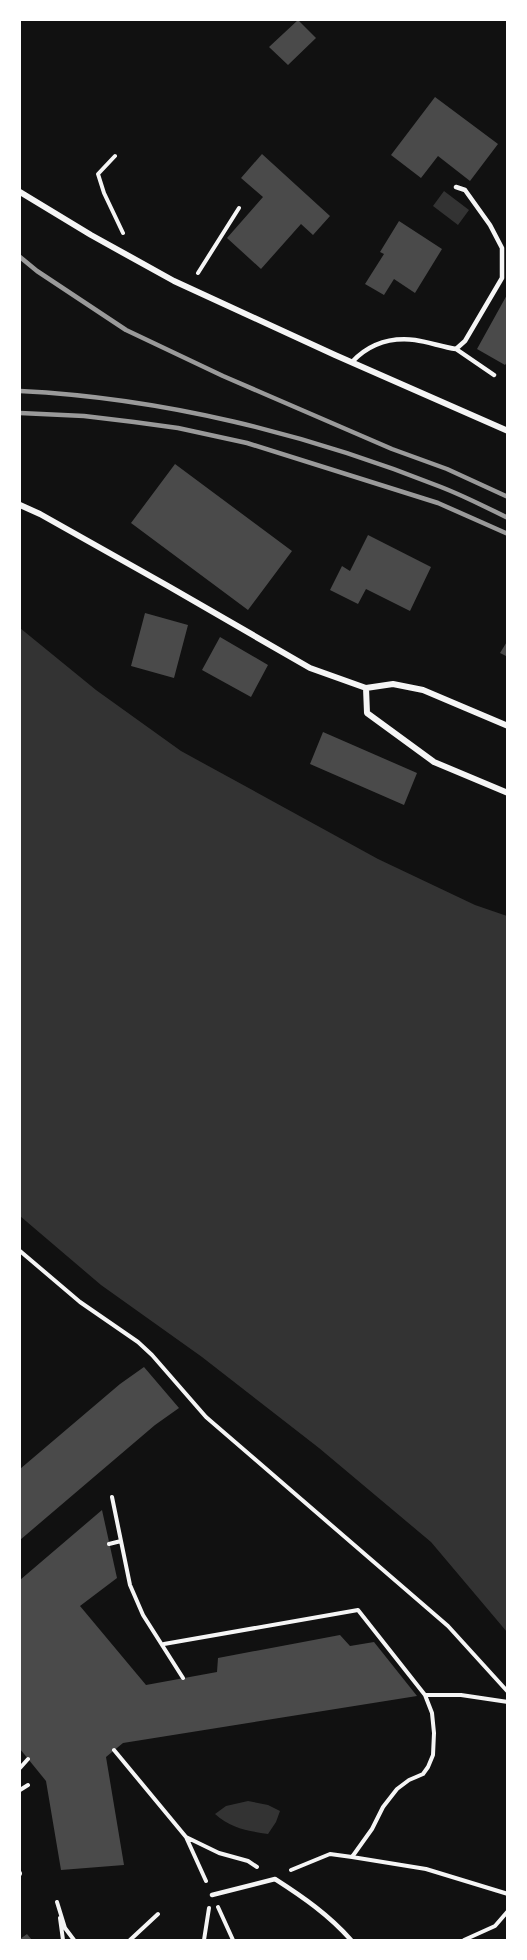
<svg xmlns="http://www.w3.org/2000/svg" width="527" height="1960" font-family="'Exo 2',sans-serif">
  <rect width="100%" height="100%" fill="#111"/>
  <path fill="#333" d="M 444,191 L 469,210 L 458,225 L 433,206 Z
    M 20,628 L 96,690 L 181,751 L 378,859 L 475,905 L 507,916 L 507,1632 L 431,1542 L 319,1448 L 202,1357 L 101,1285 L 20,1216 Z
    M 248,1801 L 268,1805 L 280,1811 L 276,1822 L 268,1834 C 247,1831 231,1828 215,1814 L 226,1806 Z"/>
  <path fill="#4a4a4a" d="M 298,20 L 316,38 L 288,65 L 269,47 Z
    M 435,97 L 498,144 L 470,181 L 438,156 L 421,178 L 391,155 Z
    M 262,154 L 330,216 L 313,235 L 301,224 L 261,269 L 227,238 L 263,197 L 241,178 Z
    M 399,221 L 442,249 L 415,293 L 394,279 L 384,295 L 365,284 L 384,254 L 380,252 Z
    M 508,293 L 508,361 L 505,365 L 477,349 Z
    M 175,464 L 292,551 L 248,610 L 131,523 Z
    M 368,535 L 431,567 L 410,611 L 366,589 L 358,604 L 330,590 L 342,566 L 350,571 Z
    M 145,613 L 188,625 L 174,678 L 131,666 Z
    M 220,637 L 268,665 L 251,697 L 202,670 Z
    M 508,640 L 508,657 L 500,653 Z
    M 323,732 L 417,773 L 404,805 L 310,764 Z
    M 144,1367 L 179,1408 L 155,1425 L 20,1540 L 20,1469 L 120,1384 Z
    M 102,1510 L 117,1578 L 80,1606 L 146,1685 L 217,1672 L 218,1658 L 340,1635 L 350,1646 L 374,1642 L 417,1696 L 123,1743 L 106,1757 L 124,1865 L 61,1870 L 46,1781 L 20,1749 L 20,1580 Z
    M 27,1934 L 32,1940 L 20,1940 L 20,1939 Z"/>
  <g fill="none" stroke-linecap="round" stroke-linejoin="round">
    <path stroke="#f5f5f5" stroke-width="4" d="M 115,156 L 98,174 L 104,193 L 123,233
      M 198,273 L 239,208
      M 20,1251 L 80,1302 L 138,1342 L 152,1355 L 206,1417 L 448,1626 L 508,1692
      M 112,1497 L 130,1585 L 143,1615 L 183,1678
      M 109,1544 L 121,1541
      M 164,1644 L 358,1610 L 425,1695 L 432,1713 L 434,1733 L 433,1755 L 428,1767 L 423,1774 L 409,1780 L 397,1789 L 383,1807 L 372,1829 L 352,1857
      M 425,1695 L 461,1695 L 508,1702
      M 114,1750 L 186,1837 L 206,1881
      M 20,1768 L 28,1759
      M 20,1790 L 28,1785
      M 186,1837 L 219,1853 L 248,1861 L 257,1867
      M 291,1870 L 330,1854 L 352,1857 L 426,1869 L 508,1894
      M 20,1873 L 20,1874
      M 57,1902 L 65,1928 L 74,1940
      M 218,1907 L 233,1940
      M 60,1918 L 63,1940
      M 130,1940 L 158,1914
      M 204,1940 L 209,1908
      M 464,1940 L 495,1926 L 508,1911"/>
    <path stroke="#f5f5f5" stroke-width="4.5" d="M 456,349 L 494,375
      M 352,362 C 368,345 390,337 415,340 C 429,342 442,347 456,349 L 465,341 L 502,278 L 502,248 L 490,225 L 465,190 L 456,187
      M 212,1895 L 275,1879 C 303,1897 329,1915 351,1940"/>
    <path stroke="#f5f5f5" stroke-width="6" d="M 20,192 L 91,235 L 174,281 L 335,355 L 508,431
      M 20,505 L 40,514 L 168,586 L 310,668 L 366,688 L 393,684 L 423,690 L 508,726
      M 366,688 L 367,713 L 434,762 L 508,793"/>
    <path stroke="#9a9a9a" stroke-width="4.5" d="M 20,257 L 37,271 L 126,330 L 223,376 L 392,449 L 447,469 L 508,497
      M 20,391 C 163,398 308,434 441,487 C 464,496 486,507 508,518
      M 20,413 L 84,416 L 134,422 L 178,428 L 247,443 L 438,503 L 508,534"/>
  </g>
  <rect width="527" height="1960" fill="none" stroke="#ffffff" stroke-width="42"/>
</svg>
